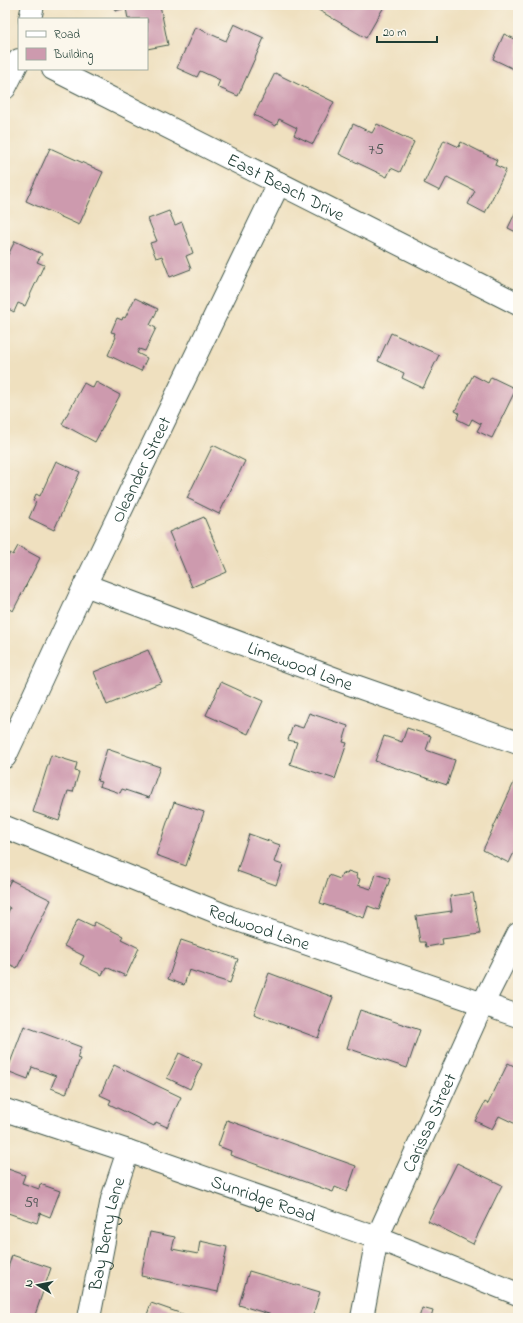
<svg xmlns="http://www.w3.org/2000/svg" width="523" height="1323" font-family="'Indie Flower',sans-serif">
  <rect width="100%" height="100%" fill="#fbf7ec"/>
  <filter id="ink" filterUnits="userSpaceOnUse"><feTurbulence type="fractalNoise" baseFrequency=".025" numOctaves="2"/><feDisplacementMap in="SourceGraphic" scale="8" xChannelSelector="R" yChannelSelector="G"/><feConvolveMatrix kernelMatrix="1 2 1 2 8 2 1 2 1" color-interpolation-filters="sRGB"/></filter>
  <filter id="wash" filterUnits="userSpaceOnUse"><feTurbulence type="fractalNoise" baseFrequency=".012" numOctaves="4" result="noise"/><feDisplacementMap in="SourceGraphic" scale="16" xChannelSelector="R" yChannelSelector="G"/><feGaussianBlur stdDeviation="0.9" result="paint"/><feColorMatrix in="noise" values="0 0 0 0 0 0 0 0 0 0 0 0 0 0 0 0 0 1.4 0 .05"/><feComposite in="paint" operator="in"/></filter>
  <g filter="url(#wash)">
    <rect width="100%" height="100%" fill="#efe0bf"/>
    <g id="blocks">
      <path fill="#cd9aae" d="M 113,5 L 160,5 L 168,45 L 147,49 L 147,19 L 128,19 L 126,8 L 115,11 Z
        M 310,5 L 385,5 L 366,38 Z
        M 234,24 L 264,38 L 238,96 L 217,87 L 220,80 L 200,71 L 197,77 L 177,68 L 195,27 L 226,41 Z
        M 518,33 L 518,71 L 493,59 L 504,34 L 515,39 Z
        M 275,73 L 334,102 L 313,144 L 294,135 L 297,128 L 279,119 L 276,126 L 254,115 Z
        M 353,124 L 372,133 L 377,124 L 414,142 L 400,172 L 391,168 L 387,177 L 339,154 Z
        M 444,140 L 459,147 L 461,142 L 497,160 L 495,165 L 506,170 L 485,213 L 468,204 L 475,191 L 447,177 L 440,191 L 424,183 Z
        M 50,148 L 103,172 L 79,225 L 26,201 Z
        M 518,207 L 518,233 L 508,228 Z
        M 169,211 L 175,225 L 182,222 L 193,253 L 186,256 L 191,269 L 170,277 L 162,256 L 156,258 L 150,243 L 157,241 L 148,219 Z
        M 15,241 L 42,254 L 37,262 L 44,265 L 25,306 L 18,303 L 14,312 L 5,307 L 5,254 L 8,255 Z
        M 135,298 L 158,309 L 150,325 L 156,328 L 145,351 L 139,349 L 137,353 L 147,358 L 141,371 L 108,355 L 116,337 L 114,336 L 115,333 L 111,332 L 117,318 L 122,320 L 123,317 L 125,318 Z
        M 391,333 L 439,355 L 423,388 L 402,378 L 404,373 L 378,361 Z
        M 473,375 L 488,383 L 491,377 L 516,389 L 492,438 L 477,431 L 481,424 L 472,419 L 469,425 L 457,419 L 459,413 L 455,411 Z
        M 96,382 L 120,395 L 95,442 L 62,424 L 84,383 L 93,388 Z
        M 213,445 L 245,461 L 219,514 L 187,498 Z
        M 56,461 L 80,472 L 54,530 L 29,518 L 36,502 L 33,501 L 36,494 L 40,496 Z
        M 204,517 L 227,572 L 192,587 L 169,532 Z
        M 18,546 L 40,558 L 13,611 L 5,607 L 5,571 L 7,567 L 5,563 L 10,553 L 13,555 Z
        M 148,650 L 162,682 L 107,705 L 94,672 Z
        M 221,682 L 263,701 L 248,734 L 206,715 Z
        M 309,713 L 348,726 L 343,742 L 347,743 L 335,779 L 290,764 L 297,742 L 288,740 L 293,725 L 303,728 Z
        M 407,728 L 431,736 L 426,750 L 455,760 L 447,785 L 375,761 L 384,736 L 402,742 Z
        M 107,749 L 160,767 L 149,798 L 122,789 L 120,793 L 99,786 L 101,782 L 97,781 Z
        M 51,755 L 77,763 L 75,771 L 79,772 L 73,792 L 68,791 L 59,821 L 33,812 Z
        M 517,776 L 518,844 L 509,863 L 483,850 Z
        M 174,802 L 204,812 L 186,866 L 156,855 Z
        M 249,834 L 280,845 L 274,862 L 283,865 L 276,885 L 237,871 Z
        M 348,871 L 357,874 L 356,877 L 360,879 L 358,885 L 371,889 L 376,874 L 390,879 L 379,910 L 368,906 L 364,918 L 320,903 L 329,875 L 340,879 L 342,873 L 347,874 Z
        M 11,880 L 51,900 L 17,968 L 5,962 L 5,919 L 10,908 L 5,905 L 5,891 Z
        M 473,893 L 480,934 L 442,939 L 443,944 L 426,947 L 425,942 L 420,942 L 416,916 L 452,911 L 450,896 Z
        M 78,919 L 93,926 L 95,922 L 123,936 L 121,939 L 139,948 L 126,976 L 106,967 L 102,975 L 80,964 L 84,956 L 64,946 Z
        M 181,940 L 238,959 L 230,983 L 189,970 L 184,985 L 168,979 Z
        M 269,973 L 333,997 L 318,1038 L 254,1014 Z
        M 360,1010 L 420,1030 L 407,1068 L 347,1048 Z
        M 24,1026 L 81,1047 L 77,1058 L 80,1059 L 66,1094 L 51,1088 L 56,1076 L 32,1067 L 28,1079 L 7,1071 Z
        M 179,1053 L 202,1064 L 190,1089 L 167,1078 Z
        M 508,1063 L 518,1068 L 518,1125 L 499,1116 L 492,1129 L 475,1121 L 485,1102 L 488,1104 Z
        M 114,1065 L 181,1097 L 167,1127 L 156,1122 L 154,1126 L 109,1104 L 111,1100 L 100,1095 Z
        M 227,1120 L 356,1166 L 347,1192 L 335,1187 L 333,1192 L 230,1155 L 231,1151 L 218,1146 Z
        M 457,1163 L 502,1185 L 473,1244 L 428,1221 Z
        M 5,1168 L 25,1175 L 22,1183 L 39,1189 L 40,1184 L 60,1191 L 50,1217 L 40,1213 L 37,1223 L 5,1212 Z
        M 150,1232 L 175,1237 L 172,1249 L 198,1254 L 200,1241 L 227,1247 L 218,1292 L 141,1276 Z
        M 12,1255 L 51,1268 L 34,1318 L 5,1318 L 5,1270 L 7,1271 Z
        M 249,1271 L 320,1292 L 312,1318 L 282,1318 L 239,1305 Z
        M 151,1303 L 191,1317 L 191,1318 L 146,1318 Z
        M 422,1308 L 433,1311 L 431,1318 L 419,1318 Z"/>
    </g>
  </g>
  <g filter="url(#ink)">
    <use href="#blocks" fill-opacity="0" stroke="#3e5549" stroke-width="1"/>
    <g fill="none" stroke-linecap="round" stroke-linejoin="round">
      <defs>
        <g id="street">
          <path d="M 30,19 L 33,5"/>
          <path id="s1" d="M 53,69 L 518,304"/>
          <path d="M 5,88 L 19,60"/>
          <path id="s2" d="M 85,585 L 344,682 L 518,743"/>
          <path id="s3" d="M 5,757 L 85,585 L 279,183"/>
          <path id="s4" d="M 5,827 L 229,917 L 518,1016"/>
          <path id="s5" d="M 5,1110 L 128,1151 L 377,1238 L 518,1294"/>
          <path id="s6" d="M 89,1318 L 112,1199 L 128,1151"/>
          <path id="s7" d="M 362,1318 L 377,1238 L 483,1003 L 518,934"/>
        </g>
      </defs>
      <use href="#street" stroke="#3e5549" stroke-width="24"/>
      <use href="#street" stroke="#fff" stroke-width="22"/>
    </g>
  </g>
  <g text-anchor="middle" stroke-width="3.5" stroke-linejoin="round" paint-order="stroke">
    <g font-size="16" fill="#4a5452">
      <text x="376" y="154">75</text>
      <text x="31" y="1207">59</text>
    </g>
    <g font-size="18" fill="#1f3d34" stroke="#fbf7ec">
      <text dy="6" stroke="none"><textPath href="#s1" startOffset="261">East Beach Drive</textPath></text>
      <text dy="6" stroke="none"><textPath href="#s3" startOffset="318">Oleander Street</textPath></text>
      <text dy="6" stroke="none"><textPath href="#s2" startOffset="230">Limewood Lane</textPath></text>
      <text dy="6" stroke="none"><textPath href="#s4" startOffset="273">Redwood Lane</textPath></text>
      <text dy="6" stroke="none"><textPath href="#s7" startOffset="208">Carissa Street</textPath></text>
      <text dy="6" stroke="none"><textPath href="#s5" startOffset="273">Sunridge Road</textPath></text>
      <text dy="6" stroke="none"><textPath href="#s6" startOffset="86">Bay Berry Lane</textPath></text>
    </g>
  </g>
  <rect width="523" height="1323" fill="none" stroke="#fbf7ec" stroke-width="20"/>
  <rect x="18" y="18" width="130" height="52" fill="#fbf7ec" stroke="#a3ada2"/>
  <rect x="26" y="31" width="20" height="6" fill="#ffffff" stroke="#a3ada2"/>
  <text x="54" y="38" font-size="12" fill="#1f3d34">Road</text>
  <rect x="26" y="48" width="20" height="12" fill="#cd9aae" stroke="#a3ada2"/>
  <text x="54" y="58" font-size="12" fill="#1f3d34">Building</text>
  <g transform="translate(38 1285) rotate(280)" stroke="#fbf7ec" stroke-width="3" paint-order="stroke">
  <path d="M0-3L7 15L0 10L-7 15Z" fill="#1f3d34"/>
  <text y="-6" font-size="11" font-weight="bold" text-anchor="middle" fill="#1f3d34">N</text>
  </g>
  <path d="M377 36v6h60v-6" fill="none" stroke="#1f3d34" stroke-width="2"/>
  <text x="383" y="36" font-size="12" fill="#1f3d34" stroke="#fbf7ec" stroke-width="3" paint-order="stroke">20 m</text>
</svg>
